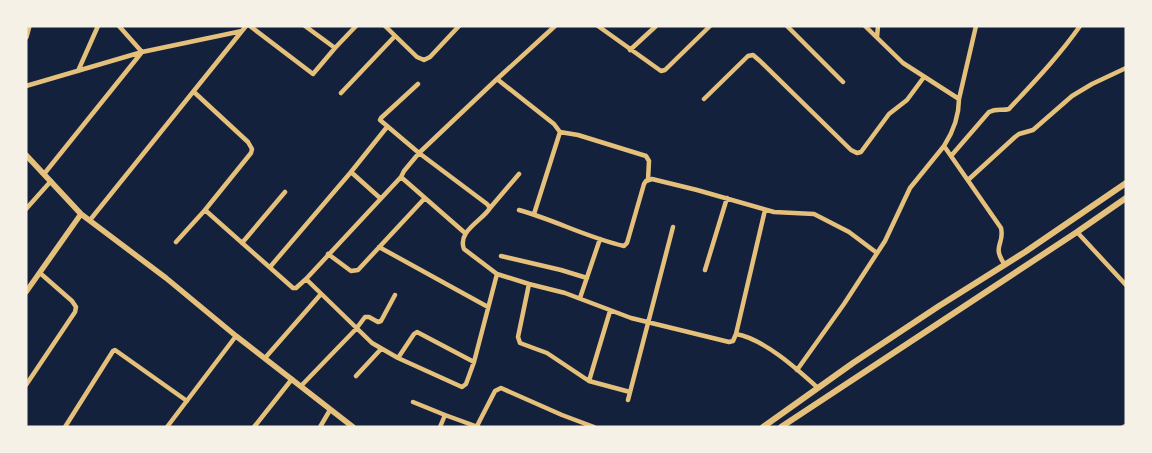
<svg xmlns="http://www.w3.org/2000/svg" width="1152" height="453" font-family="Overpass,sans-serif">
  <rect width="100%" height="100%" fill="#14213d"/>
  <g fill="none" stroke-linecap="round" stroke-linejoin="round">
    <path stroke="#e5c07b" stroke-width="2" d="M 1121,427 L 1126,424"/>
    <path stroke="#e5c07b" stroke-width="4.5" d="M 250,26 L 313,74 L 335,48 L 305,26
      M 385,26 L 417,57 L 424,60 L 430,57 L 459,26
      M 598,26 L 661,71 L 665,70 L 710,26
      M 787,26 L 843,82
      M 865,26 L 903,63 L 959,99 L 976,26
      M 877,37 L 878,26
      M 335,48 L 356,26
      M 630,50 L 656,26
      M 78,71 L 98,26
      M 497,79 L 554,124 L 560,132 L 534,214
      M 418,84 L 381,118 L 380,120 L 419,153 L 497,79 L 555,26
      M 26,86 L 142,52 L 119,26
      M 194,92 L 248,142 L 252,149 L 251,153 L 205,210
      M 341,93 L 395,36
      M 704,99 L 748,56 L 753,55 L 760,61 L 851,150 L 857,153 L 861,152 L 889,114 L 907,100 L 924,77
      M 560,132 L 578,135 L 646,156 L 649,161 L 648,180
      M 944,146 C 953,132 959,116 959,99
      M 951,156 L 989,112 C 997,108 1002,111 1009,109 C 1034,82 1059,56 1080,26
      M 351,172 L 387,127
      M 44,174 L 142,52 L 242,31
      M 968,180 L 1015,137 L 1019,134 L 1033,130 L 1072,96 L 1092,84 L 1126,68
      M 490,208 L 519,174
      M 26,209 L 51,181
      M 519,210 C 555,220 588,238 624,246 L 627,243 L 644,184 L 646,181 L 652,179 L 697,190 L 774,212 L 814,214 L 849,232 L 877,253
      M 90,220 L 246,26
      M 1077,232 L 1126,285
      M 176,242 L 205,210 L 293,288 L 296,288 L 306,279 L 372,343 L 398,358 L 462,387 L 466,384 L 474,362 L 497,274 L 464,249 C 457,231 482,221 490,208 L 487,204 L 419,153 L 404,171 L 401,177 L 465,233
      M 242,243 L 285,192
      M 379,247 L 488,307
      M 328,254 L 351,271 L 358,270 L 424,199
      M 501,256 L 561,270 L 587,278
      M 270,267 L 351,172 L 380,198
      M 705,270 L 727,198
      M 497,274 L 529,284 L 565,293 L 631,318 L 729,342 L 733,341 L 736,334 L 765,210
      M 306,279 L 401,177
      M 529,284 L 518,337 L 520,343 L 547,353 L 589,381 L 630,392
      M 580,298 L 600,239
      M 736,334 C 764,339 797,369 818,388
      M 265,358 L 321,294
      M 398,358 L 414,334 L 417,332 L 474,362
      M 797,370 L 844,304 L 885,241 L 910,188 L 944,146 L 1001,228 C 1005,245 991,245 1005,265
      M 356,376 L 381,349
      M 589,381 L 610,311
      M 26,385 L 75,312 L 76,307 L 72,301 L 40,273
      M 301,386 L 356,329 L 365,317 L 369,317 L 378,322 L 381,321 L 395,295
      M 628,400 L 673,227
      M 413,402 L 445,415 L 440,427
      M 445,415 L 478,427
      M 477,426 L 495,391 L 501,388 L 562,415 L 594,427
      M 65,427 L 113,351 L 115,350 L 187,401
      M 167,427 L 236,336
      M 254,427 L 292,379
      M 320,427 L 330,410"/>
    <path stroke="#e5c07b" stroke-width="5.5" d="M 26,37 L 29,26
      M 26,155 L 81,214 L 166,278 L 236,336 L 353,427
      M 26,292 L 81,214"/>
    <path stroke="#e5c07b" stroke-width="6" d="M 763,427 L 853,363 L 939,306 L 1025,252 L 1126,183
      M 781,427 L 1077,232 L 1126,198"/>
  </g>
  <rect width="1152" height="453" fill="none" stroke="#f6f1e7" stroke-width="55"/>
</svg>
